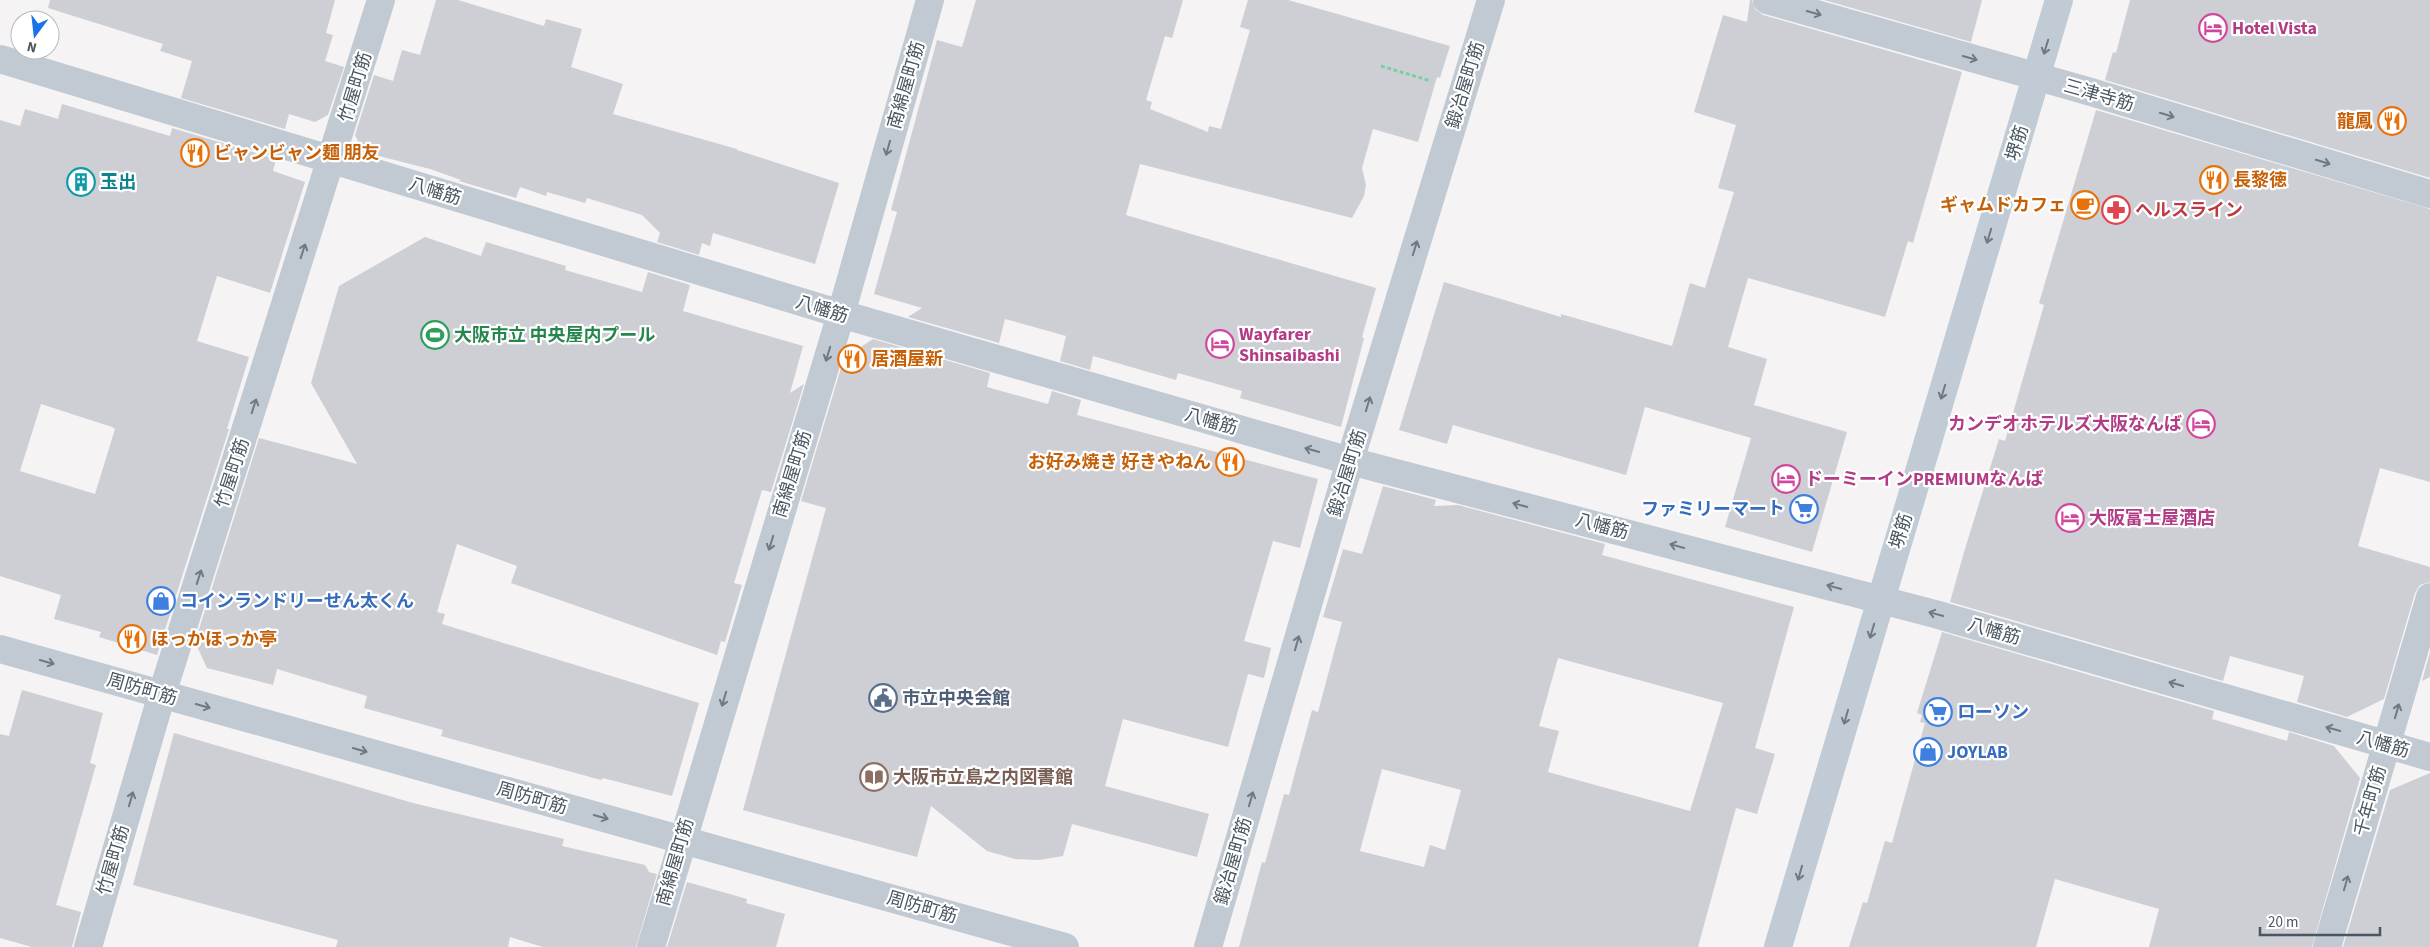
<svg xmlns="http://www.w3.org/2000/svg" width="2430" height="947" font-family="'Source Sans 3','Noto Sans JP',sans-serif">
  <rect width="100%" height="100%" fill="#f5f3f3"/>
  <path fill="#cdcfd5" fill-rule="evenodd" d="M 50,0 L 335,0 L 326,33 L 333,35 L 325,61 L 344,67 L 328,115 L 315,122 L 289,114 L 285,129 L 181,98 L 192,61 L 160,51 L 163,44 L 48,8 Z
    M 436,0 L 458,0 L 544,26 L 546,19 L 582,29 L 571,67 L 623,84 L 613,114 L 737,149 L 737,150 L 839,183 L 815,264 L 713,233 L 710,246 L 702,243 L 699,255 L 657,242 L 660,233 L 642,215 L 587,198 L 585,203 L 547,192 L 546,196 L 520,187 L 516,198 L 459,181 L 461,180 L 430,169 L 363,152 L 355,135 L 374,75 L 393,81 L 402,50 L 420,55 Z
    M 976,0 L 1183,0 L 1172,38 L 1165,36 L 1146,100 L 1152,102 L 1150,109 L 1208,132 L 1209,126 L 1221,129 L 1250,30 L 1240,27 L 1248,0 L 1288,0 L 1450,46 L 1440,78 L 1437,77 L 1418,142 L 1373,129 L 1362,168 L 1366,185 L 1364,196 L 1352,218 L 1140,164 L 1126,215 L 1376,288 L 1362,337 L 1364,338 L 1341,427 L 1240,398 L 1242,391 L 1178,373 L 1176,380 L 1093,356 L 1090,370 L 1060,361 L 1066,336 L 1005,319 L 999,343 L 908,317 L 922,308 L 874,294 L 897,212 L 891,210 L 937,40 L 962,47 Z
    M 1750,0 L 1752,0 L 1756,10 L 1763,15 L 1962,72 L 1913,243 L 1908,241 L 1885,317 L 1748,278 L 1728,347 L 1767,359 L 1754,405 L 1847,432 L 1812,552 L 1725,527 L 1751,438 L 1645,407 L 1626,475 L 1453,425 L 1447,444 L 1399,430 L 1444,282 L 1561,317 L 1561,314 L 1672,346 L 1690,283 L 1705,288 L 1734,192 L 1718,188 L 1736,125 L 1694,112 L 1723,15 L 1747,22 Z
    M 1824,0 L 1982,0 L 1971,42 Z
    M 2130,0 L 2430,0 L 2430,178 L 2105,80 L 2113,52 L 2116,53 Z
    M 62,104 L 170,136 L 172,128 L 276,159 L 273,171 L 305,182 L 270,293 L 217,276 L 197,341 L 249,357 L 227,429 L 229,429 L 157,655 L 99,637 L 101,632 L 54,619 L 61,595 L 0,576 L 0,120 L 20,126 L 25,109 L 58,119 ZM 41,404 L 112,427 L 115,429 L 95,494 L 20,471 Z
    M 2096,110 L 2430,209 L 2430,482 L 2380,468 L 2358,546 L 2430,567 L 2430,582 L 2420,585 L 2415,593 L 2384,699 L 2347,717 L 2297,702 L 2304,676 L 2230,656 L 2223,681 L 1950,602 L 1964,552 L 1999,439 L 2005,441 L 2044,305 L 2039,303 Z
    M 425,237 L 481,256 L 486,242 L 566,266 L 565,270 L 642,292 L 648,272 L 690,285 L 683,311 L 803,346 L 790,393 L 804,384 L 771,492 L 762,490 L 734,583 L 742,585 L 725,642 L 721,641 L 717,655 L 511,583 L 517,566 L 457,544 L 437,612 L 445,614 L 442,624 L 699,703 L 672,796 L 603,778 L 601,780 L 441,736 L 443,730 L 364,708 L 367,696 L 277,669 L 273,685 L 207,668 L 195,642 L 259,438 L 357,464 L 311,383 L 339,286 Z
    M 873,339 L 990,373 L 987,387 L 1048,404 L 1052,391 L 1081,400 L 1077,415 L 1318,479 L 1300,548 L 1273,541 L 1244,641 L 1271,648 L 1264,678 L 1248,674 L 1228,747 L 1123,719 L 1105,786 L 1209,814 L 1197,857 L 1072,824 L 1063,856 L 1039,860 L 1015,859 L 987,851 L 931,806 L 917,857 L 743,810 L 826,508 L 801,501 L 844,358 Z
    M 1383,486 L 1436,500 L 1434,506 L 1458,505 L 1605,544 L 1602,555 L 1794,607 L 1755,748 L 1775,754 L 1757,814 L 1736,808 L 1698,947 L 1239,947 L 1262,862 L 1265,863 L 1284,794 L 1289,795 L 1312,710 L 1318,712 L 1342,622 L 1323,617 L 1343,549 L 1362,554 ZM 1558,658 L 1723,703 L 1690,811 L 1548,772 L 1559,731 L 1539,726 ZM 1382,769 L 1461,790 L 1445,850 L 1430,845 L 1424,867 L 1360,851 Z
    M 1942,632 L 2214,711 L 2212,719 L 2287,741 L 2289,732 L 2334,746 L 2360,778 L 2312,947 L 2149,947 L 2159,909 L 2055,879 L 2036,947 L 1849,947 L 1863,902 L 1867,903 L 1885,841 L 1892,843 L 1925,723 L 1920,722 L 1922,715 L 1917,713 Z
    M 2430,652 L 2430,677 L 2422,681 Z
    M 22,690 L 103,713 L 90,763 L 96,765 L 56,905 L 81,912 L 72,947 L 32,947 L 0,938 L 0,734 L 9,736 Z
    M 174,733 L 413,803 L 564,839 L 562,846 L 645,865 L 649,872 L 657,874 L 636,947 L 543,947 L 510,937 L 508,947 L 336,947 L 338,940 L 133,885 Z
    M 2430,773 L 2430,947 L 2343,947 L 2390,790 Z
    M 687,882 L 747,899 L 746,903 L 785,914 L 776,947 L 667,947 Z"/>
  <g fill="none" stroke-linecap="round" stroke-linejoin="round">
    <path stroke="#7ad0a6" stroke-width="3" stroke-dasharray="4 2.5" stroke-linecap="butt" d="M 1381,66 L 1431,81"/>
    <path stroke="#c1cad2" stroke-width="28" d="M 1767,0 L 2091,92 L 2430,194
      M 0,59 L 841,314 L 1350,461 L 1935,614 L 2430,757
      M 0,649 L 1065,947
      M 88,947 L 162,694 L 381,0
      M 651,947 L 841,314 L 930,0
      M 1208,947 L 1350,461 L 1491,0
      M 2327,947 L 2430,597"/>
    <path stroke="#c1cbd6" stroke-width="28" d="M 1778,947 L 2059,0"/>
  </g>
  <defs><path id="oneway-shaft" d="M-6 0H5M1.5-3L5.5 0L1.5 3" fill="none" stroke-width="1.6" stroke-linecap="round" stroke-linejoin="round" transform="scale(1.25)"/></defs>
  <g stroke="#6e7983">
    <use href="#oneway-shaft" transform="translate(1814 13) rotate(16)"/>
    <use href="#oneway-shaft" transform="translate(1970 58) rotate(16)"/>
    <use href="#oneway-shaft" transform="translate(2167 115) rotate(17)"/>
    <use href="#oneway-shaft" transform="translate(888 148) rotate(106)"/>
    <use href="#oneway-shaft" transform="translate(2323 162) rotate(17)"/>
    <use href="#oneway-shaft" transform="translate(1415 248) rotate(-73)"/>
    <use href="#oneway-shaft" transform="translate(303 251) rotate(-72)"/>
    <use href="#oneway-shaft" transform="translate(828 354) rotate(107)"/>
    <use href="#oneway-shaft" transform="translate(1368 404) rotate(-73)"/>
    <use href="#oneway-shaft" transform="translate(254 406) rotate(-72)"/>
    <use href="#oneway-shaft" transform="translate(1312 450) rotate(-164)"/>
    <use href="#oneway-shaft" transform="translate(1520 505) rotate(-165)"/>
    <use href="#oneway-shaft" transform="translate(771 543) rotate(107)"/>
    <use href="#oneway-shaft" transform="translate(1677 546) rotate(-165)"/>
    <use href="#oneway-shaft" transform="translate(199 577) rotate(-72)"/>
    <use href="#oneway-shaft" transform="translate(1834 587) rotate(-165)"/>
    <use href="#oneway-shaft" transform="translate(1936 614) rotate(-165)"/>
    <use href="#oneway-shaft" transform="translate(1297 643) rotate(-74)"/>
    <use href="#oneway-shaft" transform="translate(47 662) rotate(16)"/>
    <use href="#oneway-shaft" transform="translate(2176 684) rotate(-164)"/>
    <use href="#oneway-shaft" transform="translate(724 699) rotate(107)"/>
    <use href="#oneway-shaft" transform="translate(203 706) rotate(16)"/>
    <use href="#oneway-shaft" transform="translate(2397 711) rotate(-74)"/>
    <use href="#oneway-shaft" transform="translate(2333 729) rotate(-164)"/>
    <use href="#oneway-shaft" transform="translate(360 750) rotate(16)"/>
    <use href="#oneway-shaft" transform="translate(131 799) rotate(-74)"/>
    <use href="#oneway-shaft" transform="translate(1251 799) rotate(-74)"/>
    <use href="#oneway-shaft" transform="translate(601 817) rotate(16)"/>
    <use href="#oneway-shaft" transform="translate(2346 883) rotate(-74)"/>
  </g>
  <g stroke="#6e7984">
    <use href="#oneway-shaft" transform="translate(2046 47) rotate(107)"/>
    <use href="#oneway-shaft" transform="translate(1989 236) rotate(107)"/>
    <use href="#oneway-shaft" transform="translate(1943 392) rotate(107)"/>
    <use href="#oneway-shaft" transform="translate(1872 631) rotate(107)"/>
    <use href="#oneway-shaft" transform="translate(1846 717) rotate(106)"/>
    <use href="#oneway-shaft" transform="translate(1800 873) rotate(106)"/>
  </g>
  <defs>
    <symbol id="hotel-ring" viewBox="-11 -11 22 22"><circle r="9.5" fill="#fff" stroke="#d1479c" stroke-width="1.5"/><path d="M-6-4.5h1.5V1H6V5H4.5V3h-9V5H-6ZM-4 0a1.8 1.8 0 1 1 3.6 0ZM.5 0V-2.5h3Q6-2.5 6 0Z" fill="#d1479c"/></symbol>
    <symbol id="restaurant-ring" viewBox="-11 -11 22 22"><circle r="9.5" fill="#fff" stroke="#e8710a" stroke-width="1.5"/><path d="M-5-6h1v4h1v-4h1v4h1v-4h1v5L-1.5 .5V6h-2V.5L-5-1ZM5-6V6H3V1.5H1.5Q1.5-4 5-6Z" fill="#e8710a"/></symbol>
    <symbol id="building-ring" viewBox="-11 -11 22 22"><circle r="9.5" fill="#fff" stroke="#0f9aa8" stroke-width="1.5"/><path d="M-4-6H4V6H1V3H-1V6H-4ZM-2.5-4.3h1.7v1.8h-1.7ZM.8-4.3h1.7v1.8H.8ZM-2.5-1h1.7V.8h-1.7ZM.8-1h1.7V.8H.8Z" fill="#0f9aa8"/></symbol>
    <symbol id="cafe-ring" viewBox="-11 -11 22 22"><circle r="9.5" fill="#fff" stroke="#e8710a" stroke-width="1.5"/><path d="M-5.5-4.5H6V0H3Q3 3.5 0 3.5H-2.5Q-5.5 3.5-5.5 0ZM3-3.2v2h1.7v-2ZM-6 4.5H4V6H-6Z" fill="#e8710a"/></symbol>
    <symbol id="pharmacy-ring" viewBox="-11 -11 22 22"><circle r="9.5" fill="#fff" stroke="#e0444e" stroke-width="1.5"/><path d="M-2-6h4v4h4v4h-4v4h-4v-4h-4v-4h4Z" fill="#e0444e"/></symbol>
    <symbol id="stadium-ring" viewBox="-11 -11 22 22"><circle r="9.5" fill="#fff" stroke="#2e9e5b" stroke-width="1.5"/><path d="M0-5a6.5 5 0 1 0 0 10a6.5 5 0 1 0 0-10ZM-3.5-1.8h7v3.6h-7Z" fill="#2e9e5b"/></symbol>
    <symbol id="supermarket-ring" viewBox="-11 -11 22 22"><circle r="9.5" fill="#fff" stroke="#3f7fe0" stroke-width="1.5"/><path d="M-6-5.5h2.5l.6 2H6L4.5 2H-2.5L-4.4-4H-6ZM-1.5 3.2a1.3 1.3 0 1 0 .1 0ZM3 3.2a1.3 1.3 0 1 0 .1 0Z" fill="#3f7fe0"/></symbol>
    <symbol id="shop-ring" viewBox="-11 -11 22 22"><circle r="9.5" fill="#fff" stroke="#3f7fe0" stroke-width="1.5"/><path d="M-5-2.5h2.3a2.7 3.5 0 0 1 5.4 0H5L5.5 6h-11ZM-1.5-2.5h3a1.5 2.3 0 0 0-3 0Z" fill="#3f7fe0"/></symbol>
    <symbol id="civic-ring" viewBox="-11 -11 22 22"><circle r="9.5" fill="#fff" stroke="#5c6f8a" stroke-width="1.5"/><path d="M-.6-6.5H3V-4.5H.6V-3L4-1V1h2V6H-6V1h2V-1L-.6-3ZM-1.2 2.5V6h2.4V2.5Z" fill="#5c6f8a"/></symbol>
    <symbol id="library-ring" viewBox="-11 -11 22 22"><circle r="9.5" fill="#fff" stroke="#8d6e63" stroke-width="1.5"/><path d="M-6-4Q-3-5.5-.7-3.5V5Q-3 3-6 4ZM6-4Q3-5.5 .7-3.5V5Q3 3 6 4Z" fill="#8d6e63"/></symbol>
  </defs>
  <g fill-rule="evenodd">
    <use href="#hotel-ring" x="2197" y="12" width="32" height="32"/>
    <use href="#restaurant-ring" x="2376" y="105" width="32" height="32"/>
    <use href="#restaurant-ring" x="179" y="137" width="32" height="32"/>
    <use href="#restaurant-ring" x="2198" y="164" width="32" height="32"/>
    <use href="#building-ring" x="65" y="166" width="32" height="32"/>
    <use href="#cafe-ring" x="2069" y="189" width="32" height="32"/>
    <use href="#pharmacy-ring" x="2100" y="194" width="32" height="32"/>
    <use href="#stadium-ring" x="419" y="319" width="32" height="32"/>
    <use href="#hotel-ring" x="1204" y="328" width="32" height="32"/>
    <use href="#restaurant-ring" x="836" y="343" width="32" height="32"/>
    <use href="#hotel-ring" x="2185" y="408" width="32" height="32"/>
    <use href="#restaurant-ring" x="1214" y="446" width="32" height="32"/>
    <use href="#hotel-ring" x="1770" y="463" width="32" height="32"/>
    <use href="#supermarket-ring" x="1788" y="493" width="32" height="32"/>
    <use href="#hotel-ring" x="2054" y="502" width="32" height="32"/>
    <use href="#shop-ring" x="145" y="585" width="32" height="32"/>
    <use href="#restaurant-ring" x="116" y="623" width="32" height="32"/>
    <use href="#civic-ring" x="867" y="682" width="32" height="32"/>
    <use href="#supermarket-ring" x="1922" y="696" width="32" height="32"/>
    <use href="#shop-ring" x="1912" y="736" width="32" height="32"/>
    <use href="#library-ring" x="858" y="761" width="32" height="32"/>
  </g>
  <g text-anchor="middle" stroke-width="4.5" stroke-linejoin="round" paint-order="stroke">
    <g font-size="18" font-weight="bold" fill="#b23c85" stroke="#fff" text-anchor="start">
      <text x="2232" y="34">Hotel Vista</text>
      <text x="1239" y="340">Wayfarer<tspan x="1239" dy="21">Shinsaibashi</tspan></text>
      <text x="2182" y="430" text-anchor="end">カンデオホテルズ大阪なんば</text>
      <text x="1805" y="485">ドーミーインPREMIUMなんば</text>
      <text x="2089" y="524">大阪富士屋酒店</text>
    </g>
    <g font-size="18" fill="#4a5661" stroke="#fff">
      <text transform="translate(906 85) rotate(-74)" y="6">南綿屋町筋</text>
      <text transform="translate(1465 85) rotate(-73)" y="6">鍛冶屋町筋</text>
      <text transform="translate(355 87) rotate(-73)" y="6">竹屋町筋</text>
      <text transform="translate(2099 95) rotate(16)" y="6">三津寺筋</text>
      <text transform="translate(2017 143) rotate(-73)" y="6">堺筋</text>
      <text transform="translate(435 191) rotate(17)" y="6">八幡筋</text>
      <text transform="translate(822 309) rotate(17)" y="6">八幡筋</text>
      <text transform="translate(1211 421) rotate(16)" y="6">八幡筋</text>
      <text transform="translate(232 473) rotate(-72)" y="6">竹屋町筋</text>
      <text transform="translate(1347 473) rotate(-73)" y="6">鍛冶屋町筋</text>
      <text transform="translate(792 474) rotate(-73)" y="6">南綿屋町筋</text>
      <text transform="translate(1602 526) rotate(15)" y="6">八幡筋</text>
      <text transform="translate(1901 531) rotate(-73)" y="6">堺筋</text>
      <text transform="translate(1994 631) rotate(16)" y="6">八幡筋</text>
      <text transform="translate(142 689) rotate(16)" y="6">周防町筋</text>
      <text transform="translate(2383 744) rotate(16)" y="6">八幡筋</text>
      <text transform="translate(532 798) rotate(16)" y="6">周防町筋</text>
      <text transform="translate(2370 801) rotate(-74)" y="6">千年町筋</text>
      <text transform="translate(113 860) rotate(-74)" y="6">竹屋町筋</text>
      <text transform="translate(1233 861) rotate(-74)" y="6">鍛冶屋町筋</text>
      <text transform="translate(675 862) rotate(-74)" y="6">南綿屋町筋</text>
      <text transform="translate(922 907) rotate(16)" y="6">周防町筋</text>
    </g>
    <g font-size="18" font-weight="bold" fill="#c56008" stroke="#fff" text-anchor="start">
      <text x="2373" y="127" text-anchor="end">龍鳳</text>
      <text x="214" y="159">ビャンビャン麺 朋友</text>
      <text x="2233" y="186">長黎徳</text>
      <text x="2066" y="211" text-anchor="end">ギャムドカフェ</text>
      <text x="871" y="365">居酒屋新</text>
      <text x="1211" y="468" text-anchor="end">お好み焼き 好きやねん</text>
      <text x="151" y="645">ほっかほっか亭</text>
    </g>
    <g font-size="18" font-weight="bold" fill="#0d838f" stroke="#fff" text-anchor="start">
      <text x="100" y="188">玉出</text>
    </g>
    <g font-size="18" font-weight="bold" fill="#be3a42" stroke="#fff" text-anchor="start">
      <text x="2135" y="216">ヘルスライン</text>
    </g>
    <g font-size="18" font-weight="bold" fill="#27864d" stroke="#fff" text-anchor="start">
      <text x="454" y="341">大阪市立 中央屋内プール</text>
    </g>
    <g font-size="18" font-weight="bold" fill="#366cbe" stroke="#fff" text-anchor="start">
      <text x="1785" y="515" text-anchor="end">ファミリーマート</text>
      <text x="180" y="607">コインランドリーせん太くん</text>
      <text x="1957" y="718">ローソン</text>
      <text x="1947" y="758">JOYLAB</text>
    </g>
    <g font-size="18" font-weight="bold" fill="#4e5e75" stroke="#fff" text-anchor="start">
      <text x="902" y="704">市立中央会館</text>
    </g>
    <g font-size="18" font-weight="bold" fill="#785e54" stroke="#fff" text-anchor="start">
      <text x="893" y="783">大阪市立島之内図書館</text>
    </g>
  </g>
  <g transform="translate(35 35) rotate(195)"><circle r="24" fill="#ffffff" stroke="#b7bbc0"/>
  <path d="M0-4L9 19L0 12L-9 19Z" fill="#1a73e8"/>
  <text y="-8" font-size="14" font-weight="bold" text-anchor="middle" fill="#4a5661">N</text>
  </g>
  <path d="M2260 927v8h120v-8" fill="none" stroke="#4a5661" stroke-width="2.5"/>
  <text x="2268" y="927" font-size="15" fill="#4a5661" stroke="#ffffff" stroke-width="4" paint-order="stroke">20 m</text>
</svg>
